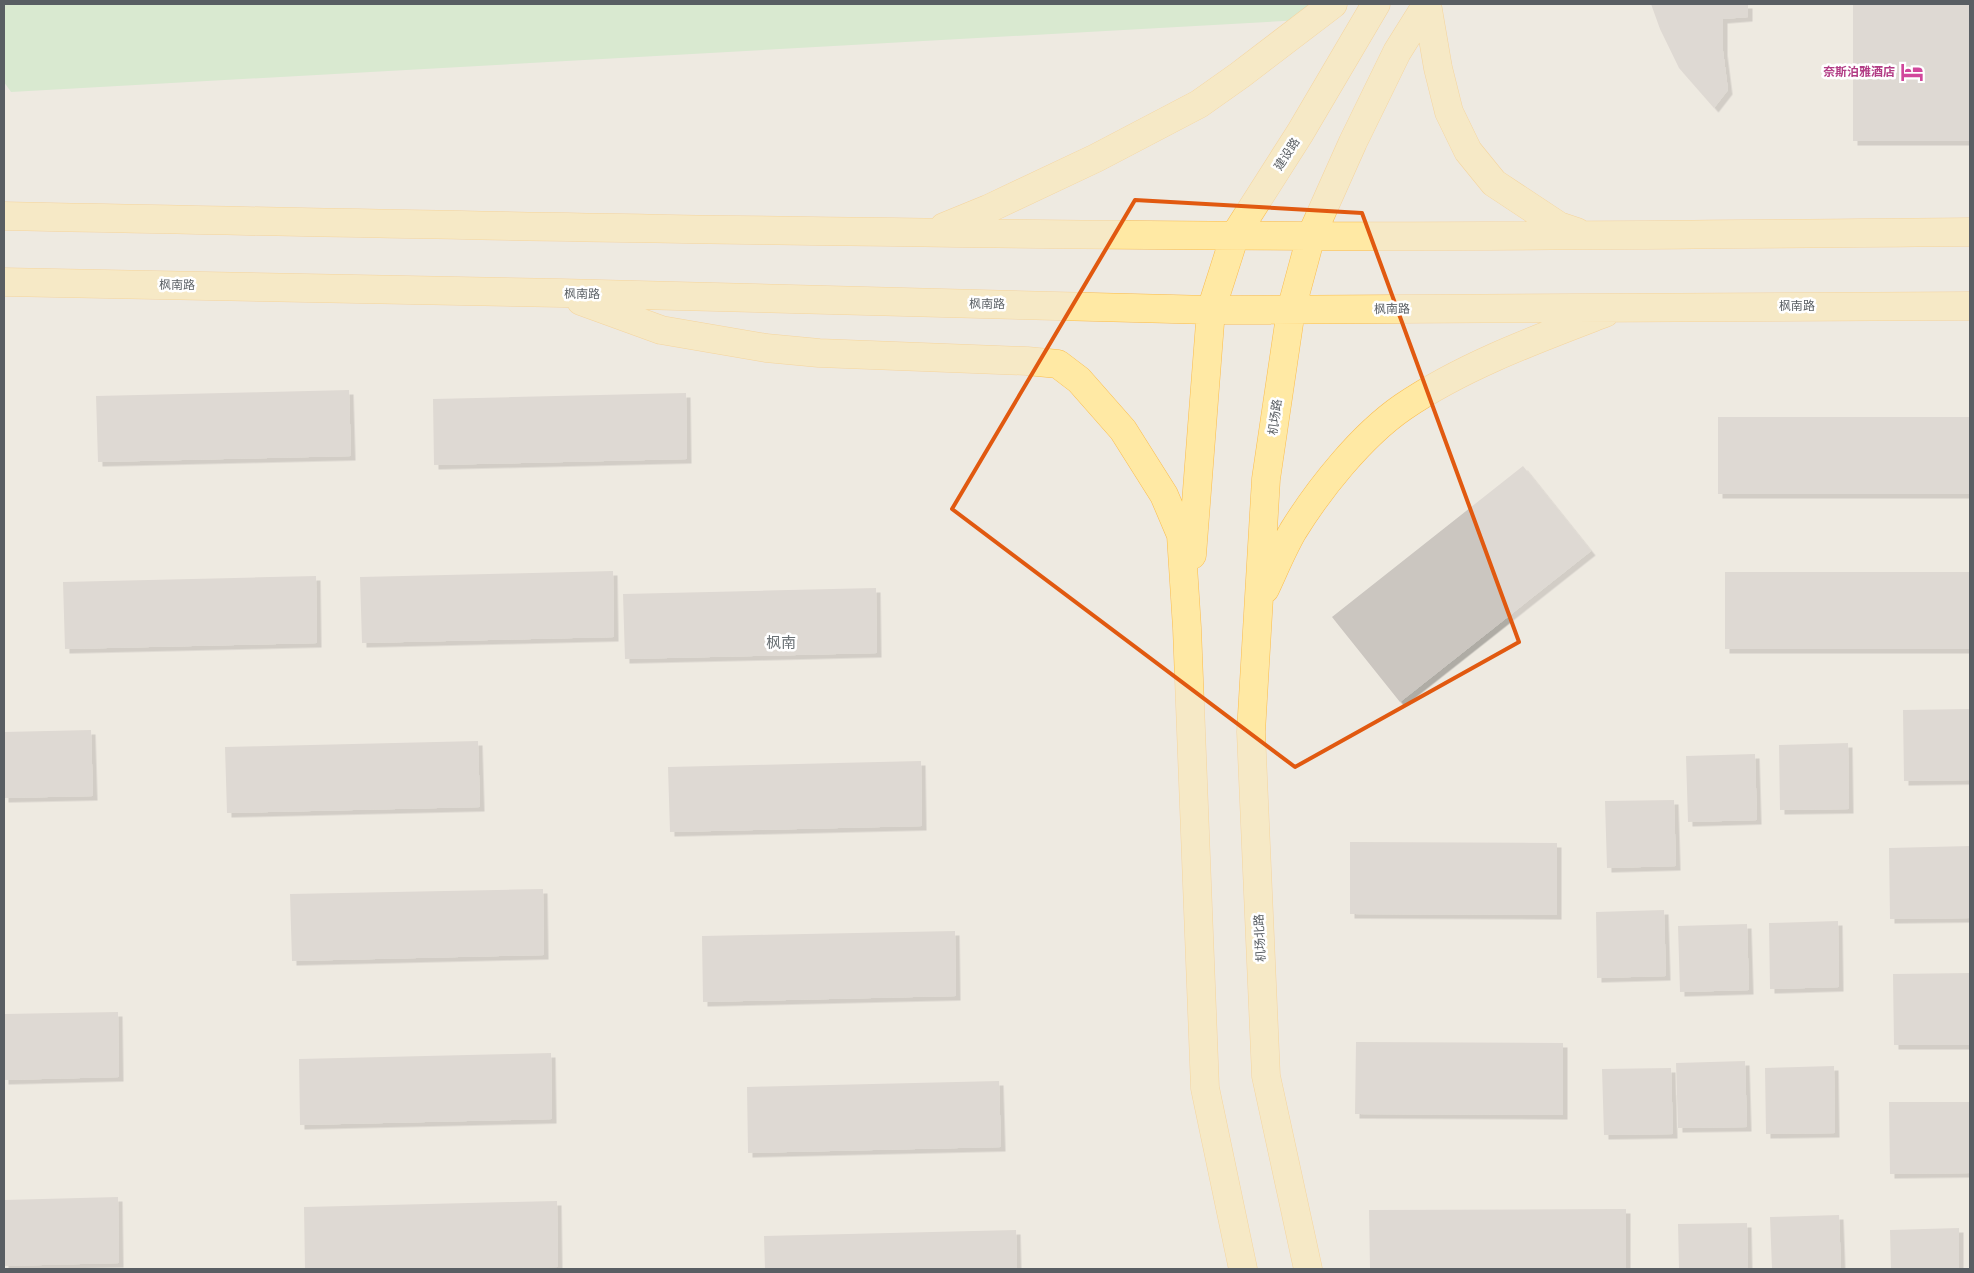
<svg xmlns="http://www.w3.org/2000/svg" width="1974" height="1273" font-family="'Noto Sans','Noto Sans SC',sans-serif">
  <defs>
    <filter id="shadow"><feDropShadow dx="4.5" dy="4.5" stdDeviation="0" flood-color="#0004"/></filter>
  </defs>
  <rect width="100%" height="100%" fill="#eeeae1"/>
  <path fill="#bee8bb" d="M 4,4 L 1332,4 L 1320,19 L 11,92 L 4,82 Z"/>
  <path fill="#cbc6c0" filter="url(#shadow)" d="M 1651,4 L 1748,4 L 1748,17 L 1723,19 L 1723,51 L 1728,90 L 1714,108 L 1679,68 L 1660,29 Z
    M 1853,4 L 1970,4 L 1970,141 L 1853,141 Z
    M 349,390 L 351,456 L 98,462 L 96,396 Z
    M 686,393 L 687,459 L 434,465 L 433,399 Z
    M 1718,417 L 1970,417 L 1970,494 L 1718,494 Z
    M 1523,466 L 1591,551 L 1400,702 L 1332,617 Z
    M 613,571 L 614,637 L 362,643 L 360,577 Z
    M 1725,572 L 1970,572 L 1970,649 L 1725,649 Z
    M 316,576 L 317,643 L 65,649 L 63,582 Z
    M 876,588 L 877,653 L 625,659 L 623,594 Z
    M 1970,709 L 1970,780 L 1904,781 L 1903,710 Z
    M 91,730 L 93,796 L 4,798 L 4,732 Z
    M 478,741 L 480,807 L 227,813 L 225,747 Z
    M 1848,743 L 1849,809 L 1780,810 L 1779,745 Z
    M 1755,754 L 1757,820 L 1688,822 L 1686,756 Z
    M 921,761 L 922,826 L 670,832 L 668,767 Z
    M 1674,800 L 1676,866 L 1607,868 L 1605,801 Z
    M 1350,842 L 1557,843 L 1557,915 L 1350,914 Z
    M 1970,846 L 1970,918 L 1890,919 L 1889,848 Z
    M 543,889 L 544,955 L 292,961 L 290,894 Z
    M 1664,910 L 1666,976 L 1597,978 L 1596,912 Z
    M 1838,921 L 1839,987 L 1770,989 L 1769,923 Z
    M 1747,924 L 1749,990 L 1680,992 L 1678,926 Z
    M 955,931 L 956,996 L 703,1002 L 702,936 Z
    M 1970,973 L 1970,1045 L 1894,1045 L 1893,974 Z
    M 118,1012 L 119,1077 L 4,1080 L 4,1014 Z
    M 1356,1042 L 1563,1043 L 1563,1115 L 1355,1114 Z
    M 551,1053 L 552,1119 L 300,1125 L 299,1059 Z
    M 1745,1061 L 1747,1127 L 1678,1128 L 1676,1063 Z
    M 1834,1066 L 1835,1133 L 1766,1134 L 1765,1068 Z
    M 1671,1068 L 1673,1134 L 1604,1135 L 1602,1069 Z
    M 999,1081 L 1001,1147 L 748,1153 L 747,1087 Z
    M 1889,1102 L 1970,1102 L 1970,1173 L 1890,1174 Z
    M 118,1197 L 119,1263 L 4,1266 L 4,1200 Z
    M 557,1201 L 558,1267 L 459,1269 L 305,1269 L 304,1207 Z
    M 1626,1209 L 1626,1269 L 1370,1269 L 1369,1210 Z
    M 1839,1215 L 1841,1269 L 1772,1269 L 1770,1217 Z
    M 1747,1223 L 1748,1269 L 1679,1269 L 1678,1224 Z
    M 1959,1228 L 1959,1269 L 1891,1269 L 1890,1230 Z
    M 1016,1230 L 1017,1269 L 765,1269 L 764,1236 Z"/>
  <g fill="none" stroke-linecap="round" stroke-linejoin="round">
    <defs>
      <path id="major" d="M 1427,4 L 1438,68 L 1449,112 L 1468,151 L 1494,183 L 1559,226 L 1577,232
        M 4,216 C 438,225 873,234 1308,236 C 1529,237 1750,234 1970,232
        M 944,227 L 988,209 L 1096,158 L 1199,104 L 1240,75 L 1333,4
        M 4,282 L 561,293 L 1211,310 L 1970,306
        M 581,301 L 661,330 L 766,348 L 819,353 L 1027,361 L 1058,364 L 1079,380 L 1123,430 L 1164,495 L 1181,535 L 1187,628 L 1205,1088 L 1243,1269
        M 1192,555 L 1211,310 L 1235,235 L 1300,133 L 1376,4
        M 1265,589 C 1274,570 1282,550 1293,531 C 1319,489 1361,436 1403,407 C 1463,366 1537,339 1605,313
        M 1308,1269 L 1266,1076 L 1251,732 L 1266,479 L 1291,310 L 1311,236 L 1353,142 L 1397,52 L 1427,4"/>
    </defs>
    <use href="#major" stroke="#fbbc4c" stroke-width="29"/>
    <use href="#major" stroke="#ffe9a4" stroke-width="28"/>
  </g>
  <path d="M0 0H1974V1273H0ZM 1135,200 L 1362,213 L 1519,642 L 1295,767 L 952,509 Z" fill="#eeeae1" fill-opacity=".55" fill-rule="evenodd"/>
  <path fill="none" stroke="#e15910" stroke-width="4" stroke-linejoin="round" d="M 1135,200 L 1362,213 L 1519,642 L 1295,767 L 952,509 Z"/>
  <defs>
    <symbol id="hotel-bare" viewBox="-9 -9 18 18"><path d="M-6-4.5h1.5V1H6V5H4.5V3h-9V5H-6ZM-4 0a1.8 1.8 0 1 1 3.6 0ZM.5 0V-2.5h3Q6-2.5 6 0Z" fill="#d1479c" stroke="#fff" stroke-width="2.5" paint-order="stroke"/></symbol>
  </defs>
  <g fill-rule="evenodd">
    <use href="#hotel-bare" x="1896" y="56" width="32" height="32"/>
  </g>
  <g text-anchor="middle" stroke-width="5" stroke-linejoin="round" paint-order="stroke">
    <g font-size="12" font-weight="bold" fill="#b23c85" stroke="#fff" text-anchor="end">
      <text x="1895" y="76">奈斯泊雅酒店</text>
    </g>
    <g font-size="12" fill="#595e63" stroke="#fff">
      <text transform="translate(1287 154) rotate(-57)" y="4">建设路</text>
      <text transform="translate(177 285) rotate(1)" y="4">枫南路</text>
      <text transform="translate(582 294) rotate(1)" y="4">枫南路</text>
      <text transform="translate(987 304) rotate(1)" y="4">枫南路</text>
      <text x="1797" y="310">枫南路</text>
      <text transform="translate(1392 309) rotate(-1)" y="4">枫南路</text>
      <text transform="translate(1275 417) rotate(-82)" y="4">机场路</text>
      <text transform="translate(1260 938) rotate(-93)" y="4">机场北路</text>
    </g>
    <g font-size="15" fill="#6a7175" stroke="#fff">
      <text x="781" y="648">枫南</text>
    </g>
  </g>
  <rect width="1974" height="1273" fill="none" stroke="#595e63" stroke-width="10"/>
</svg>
